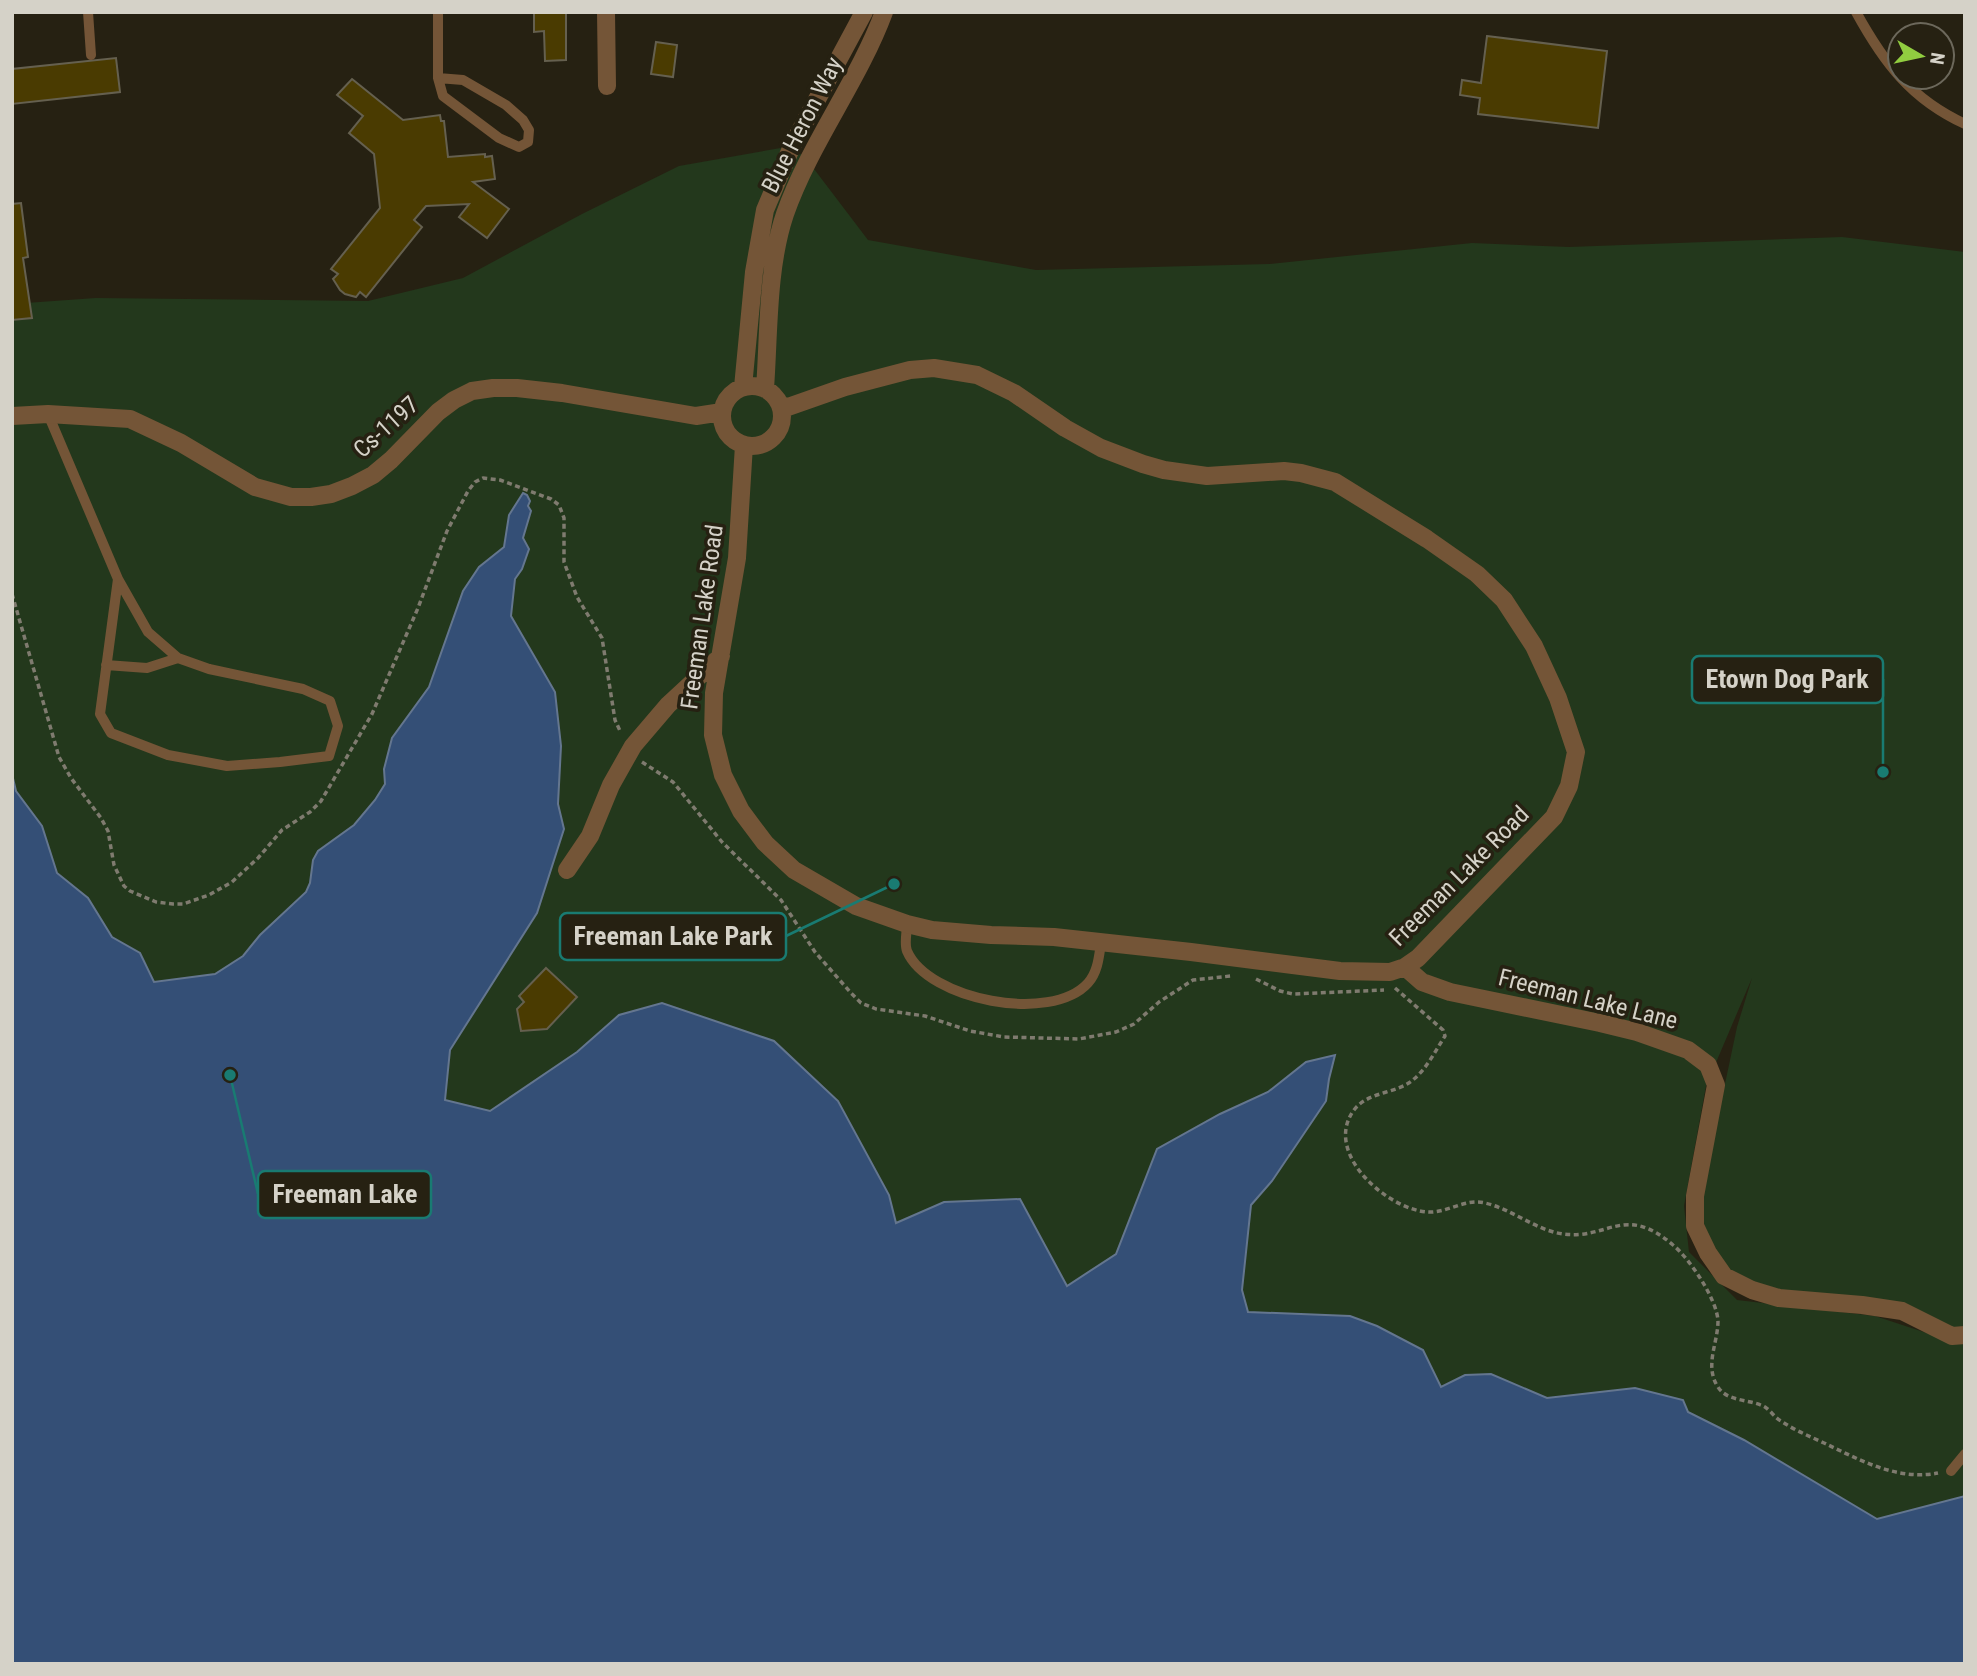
<svg xmlns="http://www.w3.org/2000/svg" width="1977" height="1676" font-family="'Roboto Condensed',sans-serif">
  <rect width="100%" height="100%" fill="#262112"/>
  <path fill="#23381c" d="M 792,146 L 808,161 L 868,240 L 1036,270 L 1269,264 L 1472,243 L 1569,247 L 1842,237 L 1965,252 L 1965,1335 L 1922,1319 L 1779,1298 L 1724,1276 L 1695,1226 L 1737,1027 L 1752,978 L 1706,1086 L 1684,1206 L 1689,1252 L 1737,1300 L 1875,1316 L 1951,1341 L 1965,1341 L 1965,1664 L 12,1664 L 12,304 L 96,298 L 368,301 L 463,278 L 582,214 L 679,166 Z"/>
  <path fill="#344f76" stroke="#64768f" stroke-width="2" d="M 523,493 L 527,495 L 530,501 L 528,506 L 531,511 L 523,538 L 529,549 L 522,569 L 515,579 L 511,616 L 555,692 L 561,746 L 558,804 L 564,829 L 537,913 L 450,1050 L 445,1100 L 490,1111 L 577,1052 L 619,1015 L 662,1003 L 774,1041 L 838,1101 L 889,1195 L 896,1223 L 944,1202 L 1020,1199 L 1067,1286 L 1116,1254 L 1157,1149 L 1220,1114 L 1268,1092 L 1306,1062 L 1335,1055 L 1329,1079 L 1326,1101 L 1272,1181 L 1251,1205 L 1242,1290 L 1248,1312 L 1350,1316 L 1377,1326 L 1423,1350 L 1441,1387 L 1465,1375 L 1491,1374 L 1547,1398 L 1635,1388 L 1683,1400 L 1688,1412 L 1744,1440 L 1877,1519 L 1965,1496 L 1965,1664 L 12,1664 L 12,774 L 16,791 L 42,826 L 57,873 L 88,898 L 112,937 L 140,953 L 154,982 L 215,974 L 243,956 L 260,935 L 306,892 L 310,883 L 313,860 L 318,851 L 354,825 L 375,800 L 385,784 L 384,769 L 392,738 L 429,687 L 463,591 L 479,567 L 504,547 L 509,515 Z"/>
  <path fill="#4a3b01" stroke="#65604f" stroke-width="2" d="M 534,12 L 566,12 L 566,60 L 545,61 L 544,31 L 534,32 Z
    M 1487,36 L 1607,51 L 1598,128 L 1478,114 L 1480,98 L 1460,95 L 1462,80 L 1481,83 Z
    M 656,42 L 677,45 L 673,77 L 651,74 Z
    M 116,58 L 120,92 L 12,104 L 12,69 Z
    M 352,79 L 403,120 L 440,115 L 441,121 L 444,121 L 448,157 L 485,154 L 485,157 L 492,156 L 495,179 L 473,182 L 509,209 L 487,238 L 459,217 L 469,204 L 426,206 L 414,220 L 422,227 L 366,297 L 360,292 L 356,297 L 345,294 L 340,290 L 333,279 L 338,274 L 331,269 L 380,208 L 374,154 L 349,133 L 363,116 L 337,95 Z
    M 21,203 L 28,257 L 23,258 L 32,318 L 12,320 L 12,204 Z
    M 546,968 L 577,997 L 547,1029 L 521,1031 L 517,1009 L 524,1002 L 519,996 Z"/>
  <g fill="none" stroke-linecap="round" stroke-linejoin="round">
    <path stroke="#7f7b6f" stroke-width="3.5" stroke-dasharray="5 3.5" stroke-linecap="butt" d="M 12,594 L 59,757 L 71,778 L 101,818 L 108,831 L 114,865 L 124,886 L 130,891 L 156,902 L 173,904 L 183,904 L 209,895 L 232,882 L 258,858 L 282,830 L 310,812 L 321,801 L 372,714 L 418,608 L 447,531 L 468,491 L 475,482 L 483,478 L 500,480 L 551,499 L 559,505 L 564,518 L 564,562 L 577,597 L 602,638 L 615,720 L 621,733
      M 642,762 L 673,782 L 722,842 L 781,900 L 815,952 L 851,993 L 861,1003 L 876,1009 L 925,1016 L 970,1031 L 1004,1037 L 1079,1039 L 1116,1032 L 1134,1024 L 1159,1002 L 1193,980 L 1231,976
      M 1256,979 L 1280,991 L 1293,994 L 1384,990
      M 1395,988 L 1443,1030 L 1445,1036 C 1436,1050 1427,1068 1414,1079 C 1398,1094 1368,1091 1354,1110 C 1322,1153 1388,1210 1428,1212 C 1448,1213 1465,1198 1485,1203 C 1512,1209 1535,1230 1563,1234 C 1609,1240 1624,1203 1673,1245 C 1689,1258 1717,1299 1718,1321 C 1718,1343 1704,1366 1718,1387 C 1727,1402 1751,1399 1765,1407 C 1771,1411 1775,1418 1781,1421 C 1794,1430 1809,1436 1824,1443 C 1860,1460 1897,1481 1938,1473"/>
    <path stroke="#745537" stroke-width="10" d="M 88,12 L 91,55
      M 1856,12 C 1884,63 1911,99 1965,124
      M 438,78 L 463,80 L 506,105 L 523,120 L 529,130 L 528,142 L 519,147 L 499,138 L 443,96 L 438,78 L 438,12
      M 48,414 L 118,579
      M 118,579 L 148,632 L 178,658 L 209,669 L 303,689 L 330,701 L 338,726 L 329,756 L 280,762 L 227,766 L 168,755 L 111,733 L 100,714 Z
      M 106,665 L 147,668 L 178,658
      M 907,924 C 907,932 904,944 907,951 C 928,1000 1051,1024 1088,983 C 1098,972 1099,956 1101,943
      M 1951,1471 L 1965,1454"/>
    <path stroke="#745537" stroke-width="18" d="M 606,12 L 607,86
      M722 416a30 30 0 1 1 60 0a30 30 0 1 1-60 0Z
      M 743,387 L 754,272 L 765,210 L 792,146 L 864,12
      M 765,389 C 769,333 767,267 785,214 C 810,143 858,82 884,12
      M 12,416 L 48,414 L 130,419 L 181,443 L 255,487 L 291,497 L 311,497 L 331,494 L 352,486 L 373,475 L 391,460 L 438,412 L 454,400 L 472,391 L 493,388 L 517,388 L 562,393 L 696,416 L 722,412
      M 744,445 L 737,558 L 714,693 L 713,735 L 723,775 L 741,811 L 765,843 L 794,870 L 856,906 L 907,924 L 932,930 L 991,935 L 1054,937 L 1191,952 L 1340,971 L 1390,972 L 1405,967 L 1418,958 L 1554,817 L 1569,786 L 1576,752 L 1558,698 L 1534,646 L 1504,600 L 1477,574 L 1427,539 L 1335,482 L 1301,473 L 1284,471 L 1207,476 L 1164,470 L 1143,464 L 1101,448 L 1065,428 L 1014,393 L 977,375 L 934,368 L 910,370 L 845,387 L 788,407 L 780,405
      M 567,870 L 590,836 L 611,785 L 633,746 L 668,705 L 721,656
      M 1405,967 L 1422,982 L 1450,992 L 1600,1023 L 1637,1032 L 1688,1050 L 1708,1065 L 1716,1085 L 1695,1196 L 1695,1226 L 1708,1253 L 1724,1276 L 1752,1290 L 1779,1298 L 1862,1305 L 1902,1311 L 1952,1336 L 1965,1335"/>
  </g>
  <g text-anchor="middle" stroke-width="7" stroke-linejoin="round" paint-order="stroke">
    <g font-size="24" fill="#d5d2c8" stroke="#262112">
      <text transform="translate(802 125) rotate(-63)" y="8">Blue Heron Way</text>
      <text transform="translate(386 427) rotate(-42)" y="8">Cs-1197</text>
      <text transform="translate(702 617) rotate(-82)" y="8">Freeman Lake Road</text>
      <text transform="translate(1459 876) rotate(-45)" y="8">Freeman Lake Road</text>
      <text transform="translate(1588 999) rotate(14)" y="8">Freeman Lake Lane</text>
    </g>
  </g>
  <path fill="none" stroke="#197b72" stroke-width="2.5" d="M1883 772L1883 679M894 884L786 936M230 1075L258 1194"/>
  <g fill="#197b72" stroke="#262112" stroke-width="2.5">
    <circle cx="1883" cy="772" r="7"/>
    <circle cx="894" cy="884" r="7"/>
    <circle cx="230" cy="1075" r="7"/>
  </g>
  <g fill="#262112" stroke="#197b72" stroke-width="2.5">
    <rect x="1692" y="656" width="191" height="47" rx="7"/>
    <rect x="560" y="913" width="226" height="47" rx="7"/>
    <rect x="258" y="1171" width="173" height="47" rx="7"/>
  </g>
  <g font-size="26" text-anchor="middle" font-weight="bold" fill="#d5d2c8">
    <text x="1787" y="688">Etown Dog Park</text>
    <text x="673" y="945">Freeman Lake Park</text>
    <text x="345" y="1203">Freeman Lake</text>
  </g>
  <rect width="1977" height="1676" fill="none" stroke="#d5d2c8" stroke-width="28"/>
  <g transform="translate(1921 56) rotate(99)"><circle r="33" fill="#262112" stroke="#6c685b" stroke-width="2"/>
  <path d="M0-5L12 26L0 18L-12 26Z" fill="#91cd40"/>
  <text y="-10" font-size="19" font-weight="bold" text-anchor="middle" fill="#d5d2c8">N</text>
  </g>
</svg>
